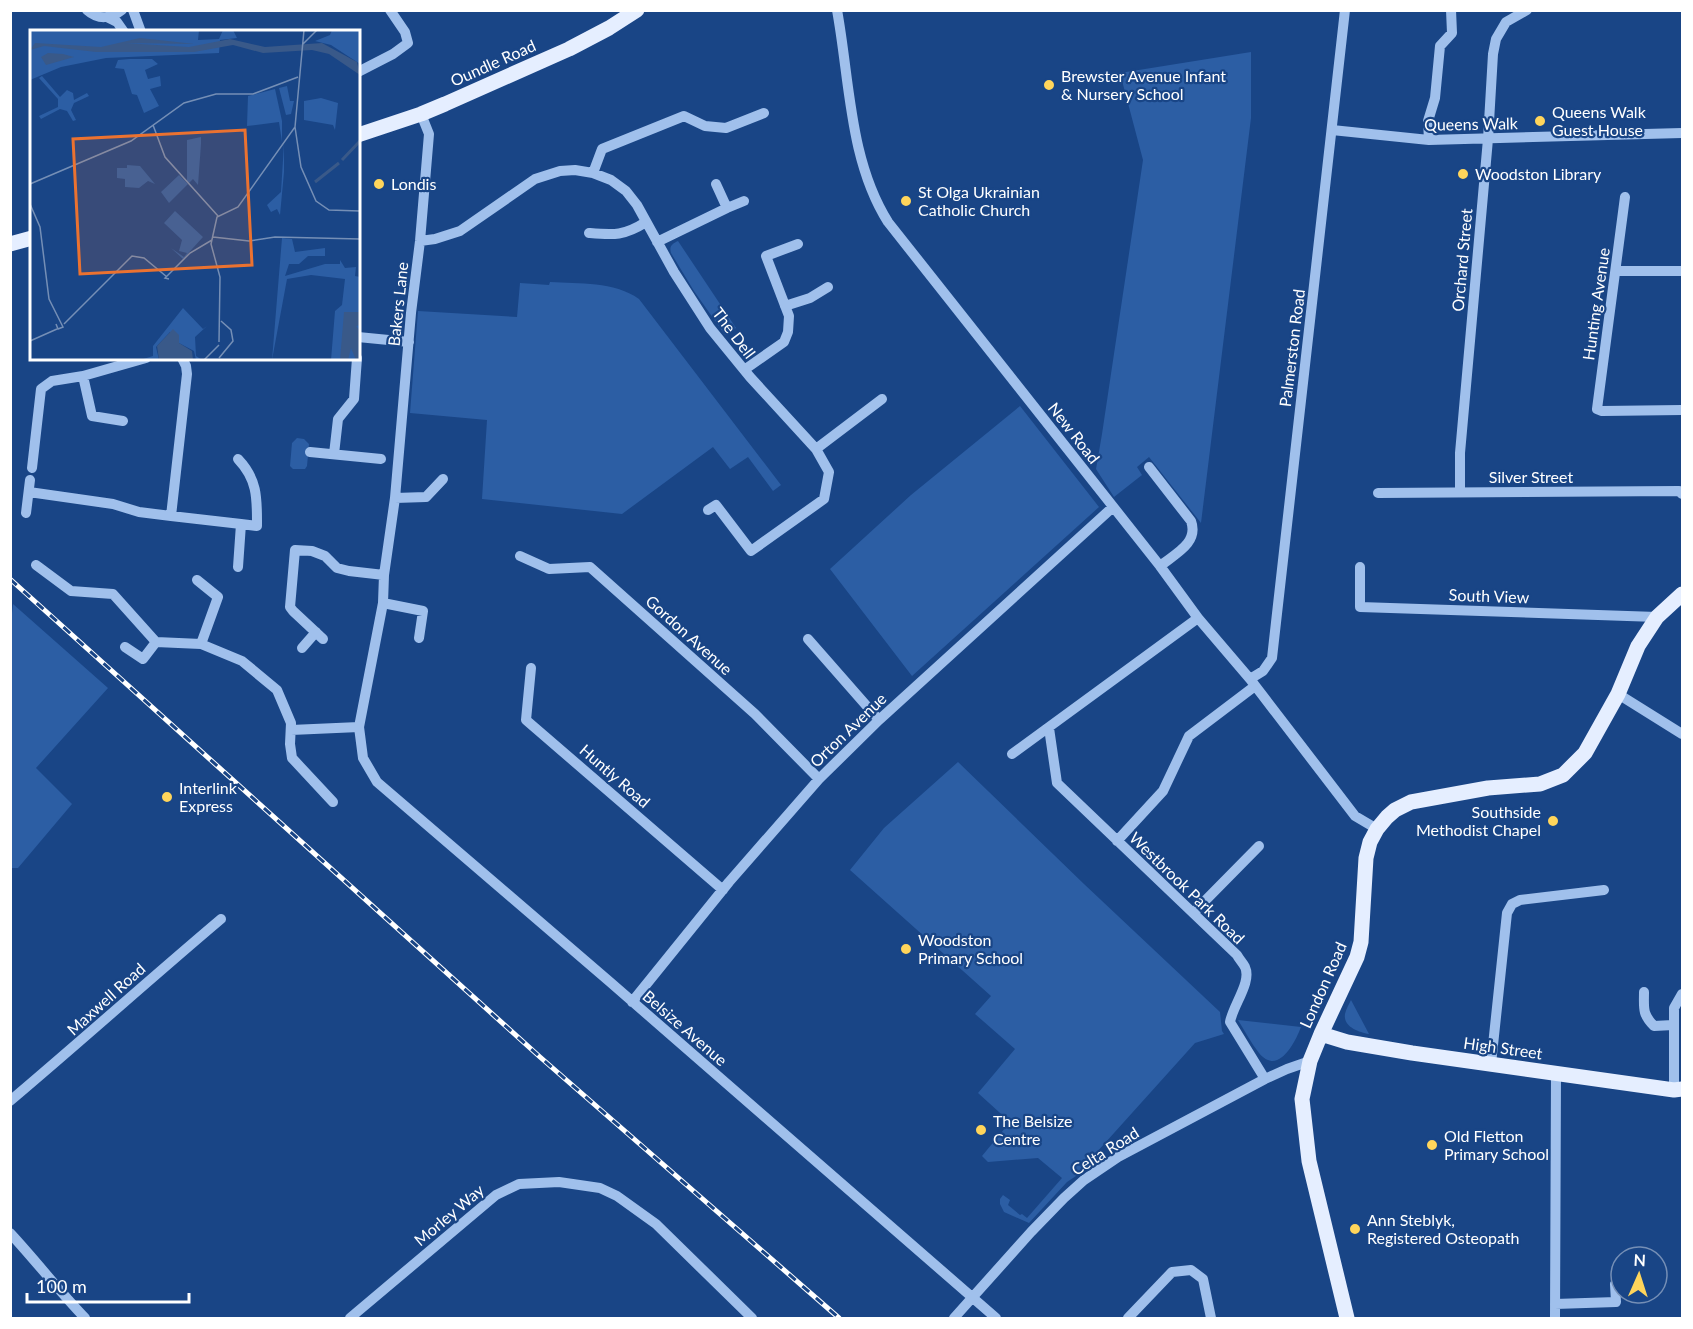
<svg xmlns="http://www.w3.org/2000/svg" width="1693" height="1329" font-family="Lato,sans-serif">
  <rect width="100%" height="100%" fill="#194586"/>
  <path fill="#2c5ea4" d="M 1251,52 L 1251,118 L 1201,523 L 1149,457 L 1137,467 L 1142,475 L 1114,497 L 1096,469 L 1102,434 L 1143,160 L 1120,73 Z
    M 678,241 L 736,328 L 725,335 L 694,291 L 671,253 C 669,246 672,244 678,241 Z
    M 550,282 C 579,284 614,281 639,299 L 781,485 L 773,491 L 748,457 L 730,469 L 713,447 L 622,514 L 482,499 L 487,420 L 410,413 L 418,311 L 517,317 L 520,283 L 549,285 Z
    M 1020,406 L 1099,507 L 912,676 L 830,569 L 911,495 Z
    M 297,438 L 304,439 L 309,444 L 307,466 L 305,469 L 293,469 L 290,466 L 292,443 Z
    M 13,604 L 108,688 L 36,768 L 72,804 L 18,868 L 10,868 L 10,632 Z
    M 958,762 L 1084,884 L 1220,1012 L 1222,1031 L 1224,1034 L 1195,1043 L 1096,1153 L 1100,1160 L 1067,1182 L 1029,1223 L 1004,1212 L 1000,1204 L 1000,1199 L 1003,1195 L 1010,1200 L 1008,1205 L 1020,1215 L 1022,1214 L 1027,1218 L 1062,1178 L 1038,1158 L 988,1162 L 982,1156 L 1010,1122 L 978,1093 L 1015,1049 L 975,1014 L 991,996 L 850,870 L 884,828 Z
    M 1351,1000 L 1369,1034 C 1359,1032 1343,1027 1345,1014 C 1346,1009 1349,1004 1351,1000 Z
    M 1238,1020 L 1301,1027 C 1295,1043 1278,1076 1259,1053 C 1251,1043 1245,1031 1238,1020 Z"/>
  <g fill="none" stroke-linecap="round" stroke-linejoin="round">
    <path stroke="#a0c0ec" stroke-width="10" d="M 87,10 C 98,20 111,19 122,10
      M 133,10 L 141,32
      M 837,10 C 850,81 849,160 888,222 L 1160,566 L 1198,618 L 1250,679 L 1355,816 L 1377,829
      M 107,17 L 117,22 L 124,32
      M 358,72 L 393,54 L 408,43 L 405,32 L 390,10
      M 421,114 L 429,134 L 420,241 L 411,313 L 395,498 L 384,575 L 383,603 L 359,727 L 363,758 L 377,782 L 610,982 L 996,1318
      M 1332,130 L 1429,140 L 1682,133
      M 1429,140 L 1428,121 L 1435,98 L 1440,46 L 1452,33 L 1451,10
      M 593,173 L 602,149 L 684,116 L 705,126 L 726,128 L 764,113
      M 1625,197 L 1597,409 L 1602,411 L 1682,410
      M 727,208 L 744,201
      M 589,233 C 614,235 624,236 646,222
      M 420,241 L 435,239 L 460,231 L 535,179 L 560,171 L 575,170 L 593,173 L 611,180 L 626,191 L 637,205 L 674,272 L 710,328 L 750,377 L 816,449 L 829,472 L 824,499 L 751,551 L 716,505 L 708,510
      M 657,242 L 727,208 L 716,184
      M 1616,271 L 1682,271
      M 785,306 L 810,298 L 828,287
      M 358,337 L 409,342
      M 744,370 L 784,342 L 788,332 L 789,316 L 766,256 L 798,244
      M 83,376 L 92,416 L 123,421
      M 816,449 L 882,399
      M 310,452 L 381,459
      M 334,454 L 338,419 L 354,399 L 357,358
      M 238,459 C 258,480 257,499 257,526 L 241,524
      M 1149,467 L 1191,521 C 1199,543 1175,554 1160,566
      M 32,468 L 41,389 L 52,381 L 83,376 L 146,358
      M 29,492 L 113,504 L 139,512 L 171,516 L 187,374 L 186,366 L 182,358
      M 1460,492 L 1460,453 L 1488,139 L 1493,54 L 1496,39 L 1506,22 L 1527,10
      M 1378,493 L 1679,491 L 1682,494
      M 395,498 L 426,497 L 443,479
      M 26,513 L 30,480
      M 171,516 L 241,524 L 238,567
      M 520,556 L 549,569 L 590,567 L 755,714 L 819,779
      M 36,565 L 71,591 L 113,594 L 156,642 L 201,644 L 242,661 L 277,690 L 291,723 L 290,744 L 292,758 L 333,802
      M 1360,567 L 1360,607 L 1657,617
      M 197,580 L 218,597 L 201,644
      M 383,603 L 423,611 L 419,638
      M 323,639 L 293,611 L 290,607 L 295,550 L 312,551 L 325,556 L 337,568 L 349,571 L 384,575
      M 808,639 L 879,720
      M 125,647 L 143,659 L 156,642
      M 302,648 L 316,632
      M 531,668 L 526,720 L 723,890
      M 1250,679 L 1263,671 L 1272,658 L 1345,10
      M 1618,694 L 1682,734
      M 1049,728 L 1057,783 L 1237,955 C 1239,959 1243,963 1245,967 C 1252,982 1233,1005 1230,1022 L 1265,1079
      M 291,730 L 359,727
      M 1012,754 L 1198,618
      M 1117,841 L 1163,791 L 1189,736 L 1255,686
      M 1193,913 L 1259,846
      M 1644,992 C 1644,1008 1642,1014 1654,1026 L 1673,1025
      M 632,1002 L 729,882 L 819,779 L 879,720 L 1113,507
      M 1491,1064 L 1507,913 L 1512,904 L 1520,900 L 1604,890
      M 1674,1090 L 1674,1008 L 1682,994
      M 10,1101 C 81,1041 150,979 221,919
      M 10,1233 C 36,1261 59,1291 85,1318
      M 1555,1304 L 1616,1302 L 1615,1284
      M 350,1318 L 496,1195 L 519,1184 L 559,1182 L 600,1188 L 617,1196 L 656,1224 L 752,1318
      M 954,1318 L 1031,1232 L 1064,1198 L 1084,1180 L 1118,1157 L 1265,1079 L 1287,1069 L 1310,1061
      M 1128,1318 L 1172,1272 L 1191,1270 L 1203,1279 L 1211,1318
      M 1555,1318 L 1556,1074"/>
    <path stroke="#e5eeff" stroke-width="15" d="M 358,135 L 421,114 L 445,104 L 569,49 L 609,28 L 637,10
      M 10,244 L 32,238
      M 1321,1034 L 1347,1042 L 1412,1053 L 1674,1090 L 1682,1089
      M 1347,1318 L 1309,1161 L 1302,1099 L 1310,1061 L 1321,1034 L 1357,957 L 1361,942 L 1366,858 L 1370,842 L 1377,829 L 1387,817 L 1395,810 L 1411,802 L 1488,788 L 1540,784 L 1563,775 L 1585,753 L 1618,694 L 1638,646 L 1657,617 L 1682,594"/>
    <defs>
      <path id="rail" d="M 10,579 L 540,1057 L 839,1318"/>
    </defs>
    <use href="#rail" stroke="#fff" stroke-width="5"/>
    <use href="#rail" stroke="#194586" stroke-width="3" stroke-dasharray="9" stroke-linecap="butt"/>
  </g>
  <g fill="#ffd55b" stroke="#194586" stroke-width="2">
    <circle cx="1049" cy="85" r="6"/>
    <circle cx="1540" cy="121" r="6"/>
    <circle cx="1463" cy="174" r="6"/>
    <circle cx="379" cy="184" r="6"/>
    <circle cx="906" cy="201" r="6"/>
    <circle cx="167" cy="797" r="6"/>
    <circle cx="1553" cy="821" r="6"/>
    <circle cx="906" cy="949" r="6"/>
    <circle cx="981" cy="1130" r="6"/>
    <circle cx="1432" cy="1145" r="6"/>
    <circle cx="1355" cy="1229" r="6"/>
  </g>
  <g text-anchor="middle" stroke-width="4.5" stroke-linejoin="round" paint-order="stroke">
    <g font-size="16" fill="#fff" stroke="#194586">
      <text transform="translate(493 63) rotate(-24)" y="6">Oundle Road</text>
      <text transform="translate(1471 124) rotate(-1)" y="6">Queens Walk</text>
      <text transform="translate(1462 260) rotate(-85)" y="6">Orchard Street</text>
      <text transform="translate(398 304) rotate(-84)" y="6">Bakers Lane</text>
      <text transform="translate(1596 304) rotate(-82)" y="6">Hunting Avenue</text>
      <text transform="translate(734 333) rotate(53)" y="6">The Dell</text>
      <text transform="translate(1292 348) rotate(-83)" y="6">Palmerston Road</text>
      <text transform="translate(1074 433) rotate(52)" y="6">New Road</text>
      <text x="1531" y="483">Silver Street</text>
      <text transform="translate(1489 596) rotate(2)" y="6">South View</text>
      <text transform="translate(689 635) rotate(42)" y="6">Gordon Avenue</text>
      <text transform="translate(848 730) rotate(-44)" y="6">Orton Avenue</text>
      <text transform="translate(615 776) rotate(41)" y="6">Huntly Road</text>
      <text transform="translate(1187 888) rotate(44)" y="6">Westbrook Park Road</text>
      <text transform="translate(1323 985) rotate(-66)" y="6">London Road</text>
      <text transform="translate(106 999) rotate(-42)" y="6">Maxwell Road</text>
      <text transform="translate(685 1028) rotate(41)" y="6">Belsize Avenue</text>
      <text transform="translate(1503 1048) rotate(8)" y="6">High Street</text>
      <text transform="translate(1105 1151) rotate(-32)" y="6">Celta Road</text>
      <text transform="translate(449 1215) rotate(-40)" y="6">Morley Way</text>
    </g>
    <g font-size="16" fill="#fff" stroke="#194586" text-anchor="start">
      <text x="1061" y="82">Brewster Avenue Infant<tspan x="1061" dy="18">&amp; Nursery School</tspan></text>
      <text x="1552" y="118">Queens Walk<tspan x="1552" dy="18">Guest House</tspan></text>
      <text x="1475" y="180">Woodston Library</text>
      <text x="391" y="190">Londis</text>
      <text x="918" y="198">St Olga Ukrainian<tspan x="918" dy="18">Catholic Church</tspan></text>
      <text x="179" y="794">Interlink<tspan x="179" dy="18">Express</tspan></text>
      <text x="1541" y="818" text-anchor="end">Southside<tspan x="1541" dy="18">Methodist Chapel</tspan></text>
      <text x="918" y="946">Woodston<tspan x="918" dy="18">Primary School</tspan></text>
      <text x="993" y="1127">The Belsize<tspan x="993" dy="18">Centre</tspan></text>
      <text x="1444" y="1142">Old Fletton<tspan x="1444" dy="18">Primary School</tspan></text>
      <text x="1367" y="1226">Ann Steblyk,<tspan x="1367" dy="18">Registered Osteopath</tspan></text>
    </g>
  </g>
  <g transform="translate(30 30)">
    <rect width="330" height="330" fill="#194586"/>
    <path d="M 0,0 L 169,0 L 168,10 L 189,9 L 193,0 L 203,0 L 207,8 L 190,10 L 189,23 L 76,28 L 31,37 L 0,50 ZM 302,0 L 330,0 L 330,34 L 301,15 L 285,11 L 300,5 ZM 100,29 L 122,29 L 128,34 L 115,40 L 118,49 L 130,46 L 131,56 L 120,59 L 129,76 L 114,83 L 107,65 L 102,64 L 94,39 L 85,38 L 88,30 ZM 12,46 L 30,67 L 37,60 L 43,63 L 44,70 L 57,63 L 59,66 L 44,73 L 41,80 L 46,90 L 43,91 L 37,81 L 30,79 L 11,89 L 9,86 L 28,77 L 28,69 L 9,48 ZM 257,56 L 260,71 L 264,71 L 261,84 L 256,85 L 249,58 ZM 245,59 L 252,91 L 252,112 L 249,92 L 217,96 L 218,66 ZM 291,68 L 308,73 L 305,100 L 303,95 L 274,90 L 274,71 ZM 171,107 L 171,114 L 168,155 L 163,149 L 159,153 L 157,151 L 157,110 ZM 254,114 L 254,142 L 250,185 L 247,179 L 241,182 L 237,175 L 251,162 ZM 97,135 L 110,136 L 125,154 L 118,151 L 109,158 L 95,157 L 95,149 L 87,148 L 87,138 L 97,138 ZM 149,145 L 158,154 L 139,173 L 131,162 ZM 145,181 L 173,207 L 153,229 L 141,218 L 154,227 L 157,223 L 149,221 L 152,210 L 134,193 ZM 252,208 L 262,209 L 265,222 L 295,218 L 295,226 L 278,226 L 269,234 L 259,234 L 255,246 L 295,234 L 310,234 L 310,230 L 315,238 L 326,237 L 325,246 L 330,247 L 330,330 L 301,330 L 305,281 L 312,275 L 315,249 L 281,245 L 257,249 L 242,330 ZM 153,278 L 173,299 L 177,296 L 165,307 L 166,326 L 172,330 L 166,330 L 164,321 L 149,313 L 140,302 L 126,317 L 129,330 L 110,330 L 123,326 L 123,316 Z" fill="#2c5ea4"/>
    <path d="M 110,8 L 165,14 L 94,13 L 159,17 L 200,9 L 235,17 L 292,13 L 327,32 L 330,45 L 299,24 L 282,20 L 233,23 L 203,15 L 164,22 L 66,22 L 14,16 L 0,20 L 5,13 L 71,17 ZM 18,23 L 33,24 L 44,27 L 16,35 L 11,27 ZM 314,282 L 330,282 L 330,295 L 326,296 L 330,301 L 330,330 L 326,330 L 321,318 L 318,330 L 310,330 ZM 143,299 L 149,305 L 149,313 L 162,321 L 163,330 L 129,330 L 127,316 Z" fill="#395989"/>
    <path fill="none" stroke="#395989" stroke-width="3" d="M 312,130 L 330,111M 285,152 L 309,133"/>
    <path fill="none" stroke="#758fb6" stroke-width="1.5" d="M 273,14 L 287,0M 123,95 L 135,127 L 188,186M 265,97 L 271,137 L 286,171 L 299,180 L 330,181M 0,154 L 101,111 L 154,73 L 186,64 L 223,64 L 268,47M 0,174 L 10,197 L 19,269 L 33,297 L 28,299 L 26,294M 183,207 L 219,211 L 245,207 L 330,209M 139,249 L 135,248 L 160,223 L 182,210M 34,294 L 102,226 L 114,228 L 137,247M 0,311 L 27,299M 189,312 L 190,247 L 181,214 L 187,187 L 208,177 L 265,97 L 274,0M 189,328 L 203,311 L 201,300 L 191,291M 174,330 L 189,315"/>
    <path fill="#eb7230" fill-opacity="0.15" stroke="#eb7230" stroke-width="3" d="M 215,100 L 222,235 L 50,244 L 43,109 Z"/>
    <rect width="330" height="330" fill="none" stroke="#fff" stroke-width="3"/>
  </g>
  <rect width="1693" height="1329" fill="none" stroke="#ffffff" stroke-width="24"/>
  <g transform="translate(1639 1275) rotate(3)"><circle r="28" fill="#194586" stroke="#758fb6" stroke-width="1.5"/>
  <path d="M0-4.5L10 22L0 15L-10 22Z" fill="#ffd55b"/>
  <text y="-9" font-size="16" font-weight="bold" text-anchor="middle" fill="#ffffff">N</text>
  </g>
  <path d="M27 1293v9h162v-9" fill="none" stroke="#ffffff" stroke-width="3"/>
  <text x="36" y="1293" font-size="18" fill="#ffffff" stroke="#194586" stroke-width="4.5" paint-order="stroke">100 m</text>
</svg>
